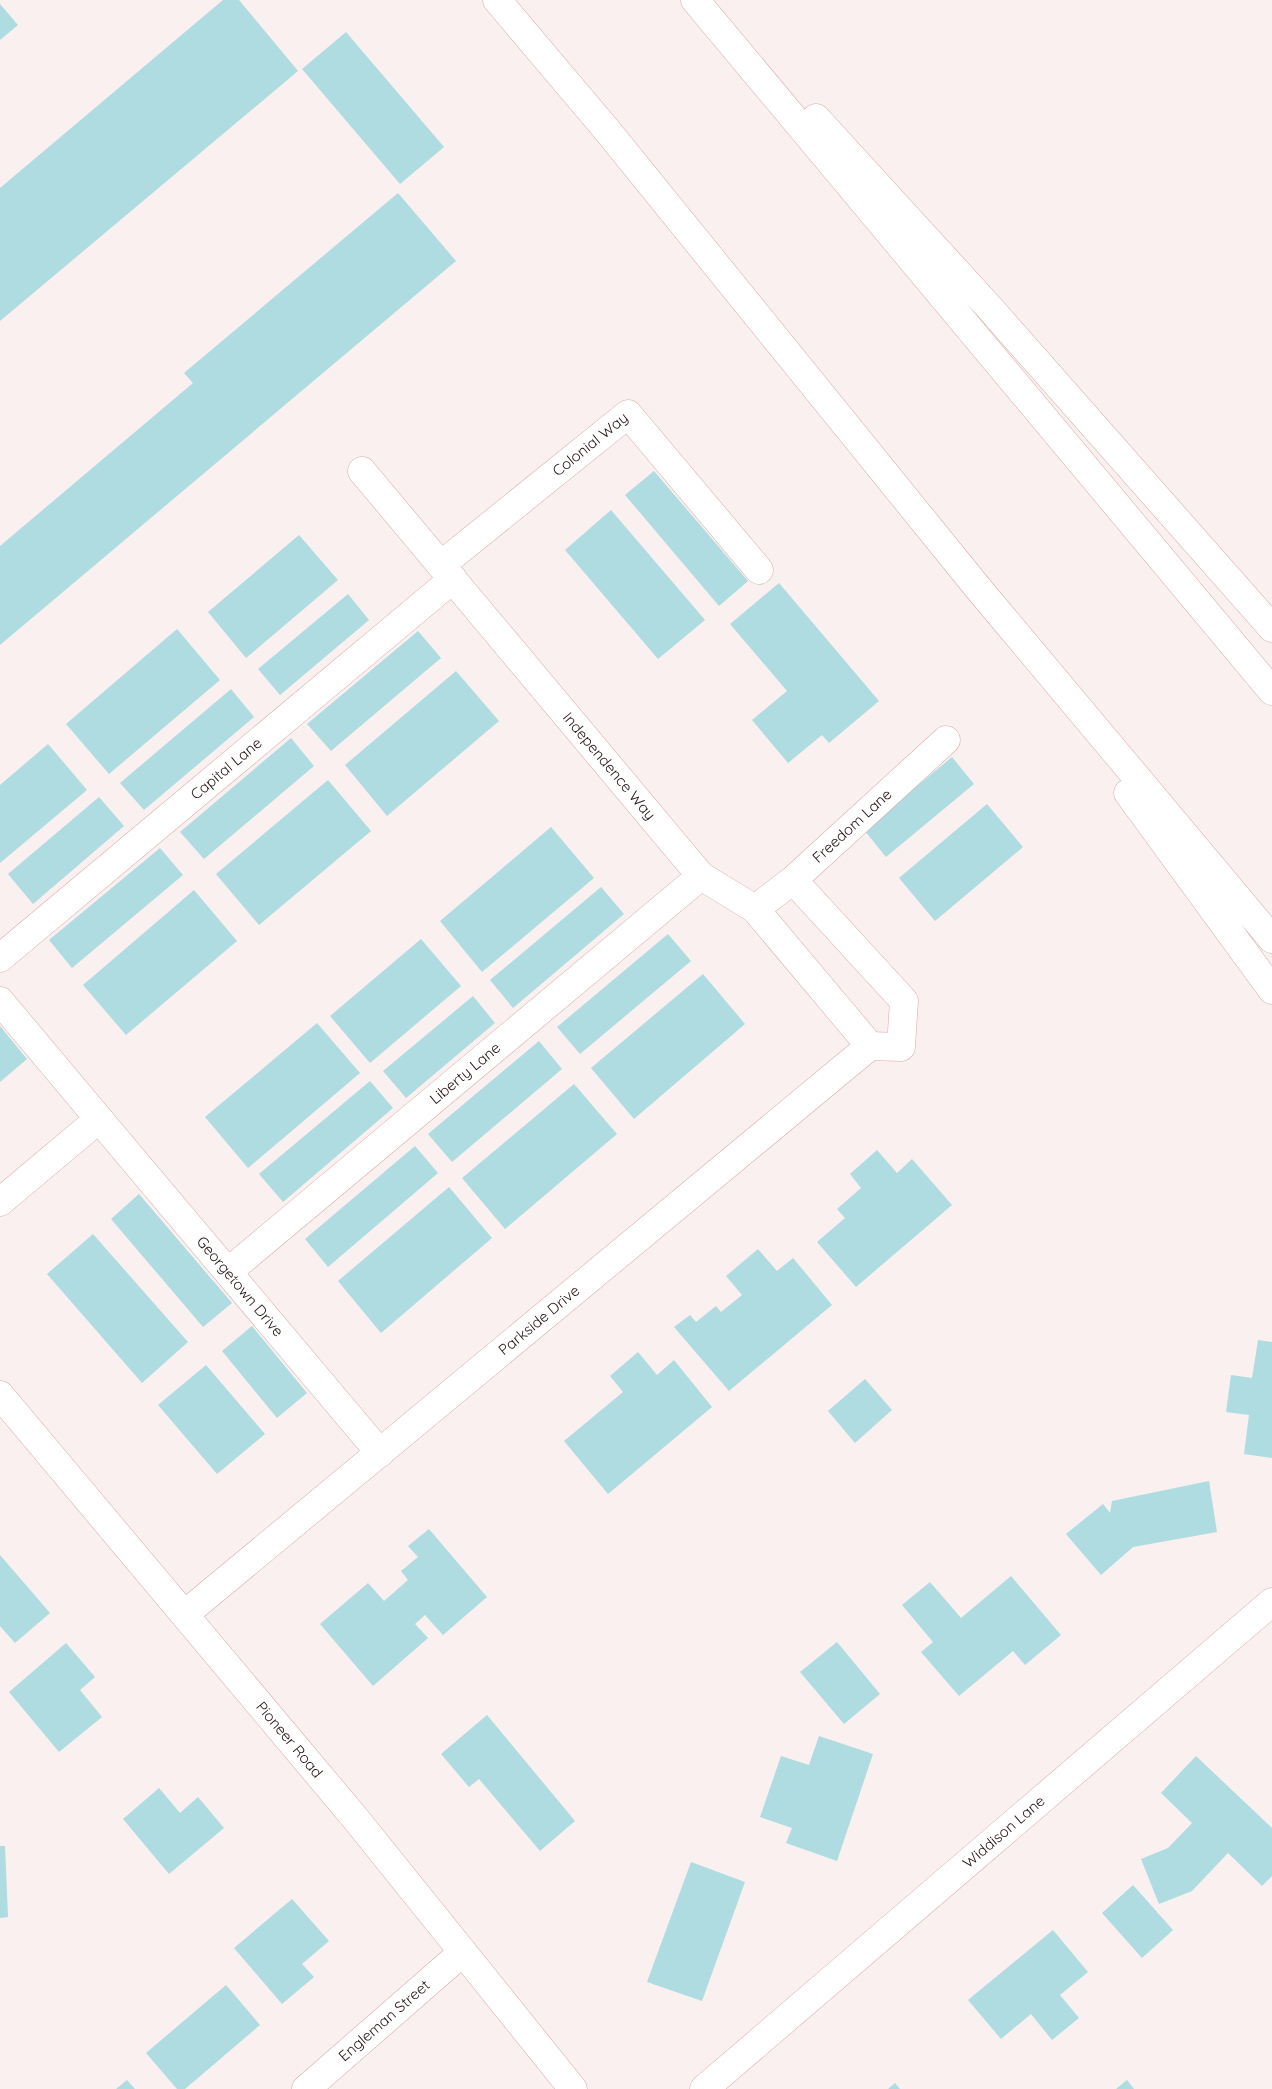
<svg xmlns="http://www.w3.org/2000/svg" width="1272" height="2089" font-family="Quicksand,sans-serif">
  <rect width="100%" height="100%" fill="#f9f0ef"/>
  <path fill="#aedce0" d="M 223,0 L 239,0 L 298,71 L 0,321 L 0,188 Z
    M 0,4 L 18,25 L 0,40 Z
    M 346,32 L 444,147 L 400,184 L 302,69 Z
    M 398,193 L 456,261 L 0,645 L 0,546 L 193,383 L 184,373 Z
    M 654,471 L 748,581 L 719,606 L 625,495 Z
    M 611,510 L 705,620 L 658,659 L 565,550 Z
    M 299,535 L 338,580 L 246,658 L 208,612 Z
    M 779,583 L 879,701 L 829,743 L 822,735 L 788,763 L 752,720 L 787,691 L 730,624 Z
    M 348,594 L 369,620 L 280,695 L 258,669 Z
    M 177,629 L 220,680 L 109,774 L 66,724 Z
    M 418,631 L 441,658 L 331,751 L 307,724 Z
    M 456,671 L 499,721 L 387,816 L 345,765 Z
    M 231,689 L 254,717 L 144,810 L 120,783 Z
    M 291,738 L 314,766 L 204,859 L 180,832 Z
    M 48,744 L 87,790 L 0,863 L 0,785 Z
    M 952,757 L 974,784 L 886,857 L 864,830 Z
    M 328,780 L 371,831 L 259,925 L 216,874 Z
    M 99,797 L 124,826 L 33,904 L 8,874 Z
    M 987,804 L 1023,847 L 935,921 L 899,878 Z
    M 551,827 L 594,878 L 482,972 L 440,921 Z
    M 160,848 L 183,875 L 72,968 L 49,940 Z
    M 601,887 L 624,914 L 513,1008 L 490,980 Z
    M 194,890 L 237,941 L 126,1035 L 83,985 Z
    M 668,934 L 691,961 L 580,1054 L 557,1027 Z
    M 421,939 L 461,986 L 370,1063 L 330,1016 Z
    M 703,974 L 745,1024 L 634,1119 L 591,1068 Z
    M 473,996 L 495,1023 L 406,1098 L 383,1071 Z
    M 317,1023 L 360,1073 L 248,1168 L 205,1117 Z
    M 0,1026 L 27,1059 L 0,1082 Z
    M 539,1041 L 562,1069 L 452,1162 L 428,1134 Z
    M 370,1081 L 393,1108 L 283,1202 L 259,1174 Z
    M 574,1084 L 617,1134 L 505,1229 L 462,1178 Z
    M 415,1146 L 438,1173 L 328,1267 L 305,1239 Z
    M 877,1150 L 897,1173 L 912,1159 L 952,1205 L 856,1287 L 817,1242 L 845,1218 L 837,1209 L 861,1188 L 850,1174 Z
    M 449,1187 L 492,1238 L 381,1333 L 338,1281 Z
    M 139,1194 L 232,1303 L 203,1327 L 111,1219 Z
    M 93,1234 L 188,1342 L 142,1383 L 47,1274 Z
    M 758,1249 L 777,1271 L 793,1258 L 832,1305 L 729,1391 L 674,1327 L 690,1315 L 696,1322 L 716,1306 L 721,1312 L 742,1295 L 726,1276 Z
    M 252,1326 L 307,1393 L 277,1418 L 222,1351 Z
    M 1258,1340 L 1272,1342 L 1272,1458 L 1244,1454 L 1249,1415 L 1226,1412 L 1231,1375 L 1252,1378 Z
    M 638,1352 L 657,1375 L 674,1360 L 712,1407 L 608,1494 L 564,1441 L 623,1392 L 610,1376 Z
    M 206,1365 L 265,1434 L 217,1474 L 158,1405 Z
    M 865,1379 L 892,1410 L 855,1443 L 828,1411 Z
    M 1209,1481 L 1217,1532 L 1133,1547 L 1101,1575 L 1066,1534 L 1103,1504 L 1110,1513 L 1112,1501 Z
    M 429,1529 L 487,1597 L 443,1635 L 425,1615 L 415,1624 L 428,1638 L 373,1686 L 320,1624 L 368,1583 L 384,1601 L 408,1580 L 401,1571 L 418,1557 L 408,1546 Z
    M 0,1555 L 50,1613 L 15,1643 L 0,1626 Z
    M 1011,1576 L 1061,1635 L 1025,1665 L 1013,1651 L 959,1696 L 921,1652 L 933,1642 L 902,1605 L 930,1582 L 961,1618 Z
    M 837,1642 L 880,1694 L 844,1724 L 800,1672 Z
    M 66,1643 L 95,1677 L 80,1690 L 102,1717 L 59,1752 L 9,1692 Z
    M 487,1715 L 575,1821 L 540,1851 L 479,1779 L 469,1787 L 441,1754 Z
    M 819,1736 L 873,1754 L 837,1861 L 786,1843 L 792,1828 L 760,1817 L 781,1756 L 809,1765 Z
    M 1196,1756 L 1272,1828 L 1272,1876 L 1262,1886 L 1228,1853 L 1192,1891 L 1159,1904 L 1141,1859 L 1168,1848 L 1192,1823 L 1161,1793 Z
    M 159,1788 L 180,1813 L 198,1797 L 224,1828 L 169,1874 L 123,1819 Z
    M 0,1846 L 5,1846 L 8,1917 L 0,1918 Z
    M 691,1862 L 745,1882 L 702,2001 L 647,1982 Z
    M 1133,1885 L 1173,1930 L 1142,1958 L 1102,1913 Z
    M 292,1899 L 329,1941 L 302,1964 L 314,1977 L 282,2004 L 234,1948 Z
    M 1053,1930 L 1088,1972 L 1060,1995 L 1079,2018 L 1052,2040 L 1031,2014 L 1001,2039 L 968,2000 Z
    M 226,1985 L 260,2025 L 185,2089 L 177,2089 L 146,2053 Z
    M 127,2080 L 135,2089 L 116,2089 Z
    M 1127,2080 L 1134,2089 L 1116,2089 Z
    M 895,2083 L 900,2089 L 888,2089 Z"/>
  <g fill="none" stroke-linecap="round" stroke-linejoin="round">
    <defs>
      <g id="street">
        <path id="s1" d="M 362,471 L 701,876 L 755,909 L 870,1046"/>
        <path id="s2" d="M 441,565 L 628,414 L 759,570"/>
        <path id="s3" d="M 755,909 L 793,880 L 946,740"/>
        <path id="s4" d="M 0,958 L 453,579"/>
        <path d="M 0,1001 L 99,1119 L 0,1202"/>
        <path id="s5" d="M 99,1119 L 380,1453"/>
        <path id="s6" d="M 229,1271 L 701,876"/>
        <path id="s7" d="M 185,1614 L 870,1046 L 901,1047 L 904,1001 L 793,880"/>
        <path id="s8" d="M 306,2089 L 463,1952"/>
        <path id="s9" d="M 704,2089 L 1272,1602"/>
      </g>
      <g id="secondary">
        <path id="s10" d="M 0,1395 L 355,1818 L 573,2089"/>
      </g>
      <path id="highway" d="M 497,0 L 606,129 L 978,588 L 1272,939
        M 695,0 L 1272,691
        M 816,118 L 988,306 L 1272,628
        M 1128,793 L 1272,990"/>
    </defs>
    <use href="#street" stroke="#d4aca7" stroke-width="29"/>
    <use href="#secondary" stroke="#d4aca7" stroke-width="29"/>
    <use href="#highway" stroke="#d4aca7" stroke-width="29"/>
    <use href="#street" stroke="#fff" stroke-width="28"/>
    <use href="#secondary" stroke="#fff" stroke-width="28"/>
    <use href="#highway" stroke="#fff" stroke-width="28"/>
  </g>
  <g text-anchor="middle" stroke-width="4.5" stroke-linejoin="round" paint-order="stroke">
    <g font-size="15" fill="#231413" stroke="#fff">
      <text dy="5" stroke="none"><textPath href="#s2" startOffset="192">Colonial Way</textPath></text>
      <text dy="5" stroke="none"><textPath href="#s1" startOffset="385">Independence Way</textPath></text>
      <text dy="5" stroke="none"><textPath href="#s4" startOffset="295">Capital Lane</textPath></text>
      <text dy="5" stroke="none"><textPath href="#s3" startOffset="128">Freedom Lane</textPath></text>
      <text dy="5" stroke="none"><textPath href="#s6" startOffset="308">Liberty Lane</textPath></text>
      <text dy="5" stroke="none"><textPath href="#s5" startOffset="219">Georgetown Drive</textPath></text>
      <text dy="5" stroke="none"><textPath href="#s7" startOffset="460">Parkside Drive</textPath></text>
      <text dy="5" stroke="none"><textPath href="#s10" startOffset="450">Pioneer Road</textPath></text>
      <text dy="5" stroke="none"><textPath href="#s9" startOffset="395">Widdison Lane</textPath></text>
      <text dy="5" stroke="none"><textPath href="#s8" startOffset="104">Engleman Street</textPath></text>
    </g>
  </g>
</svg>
